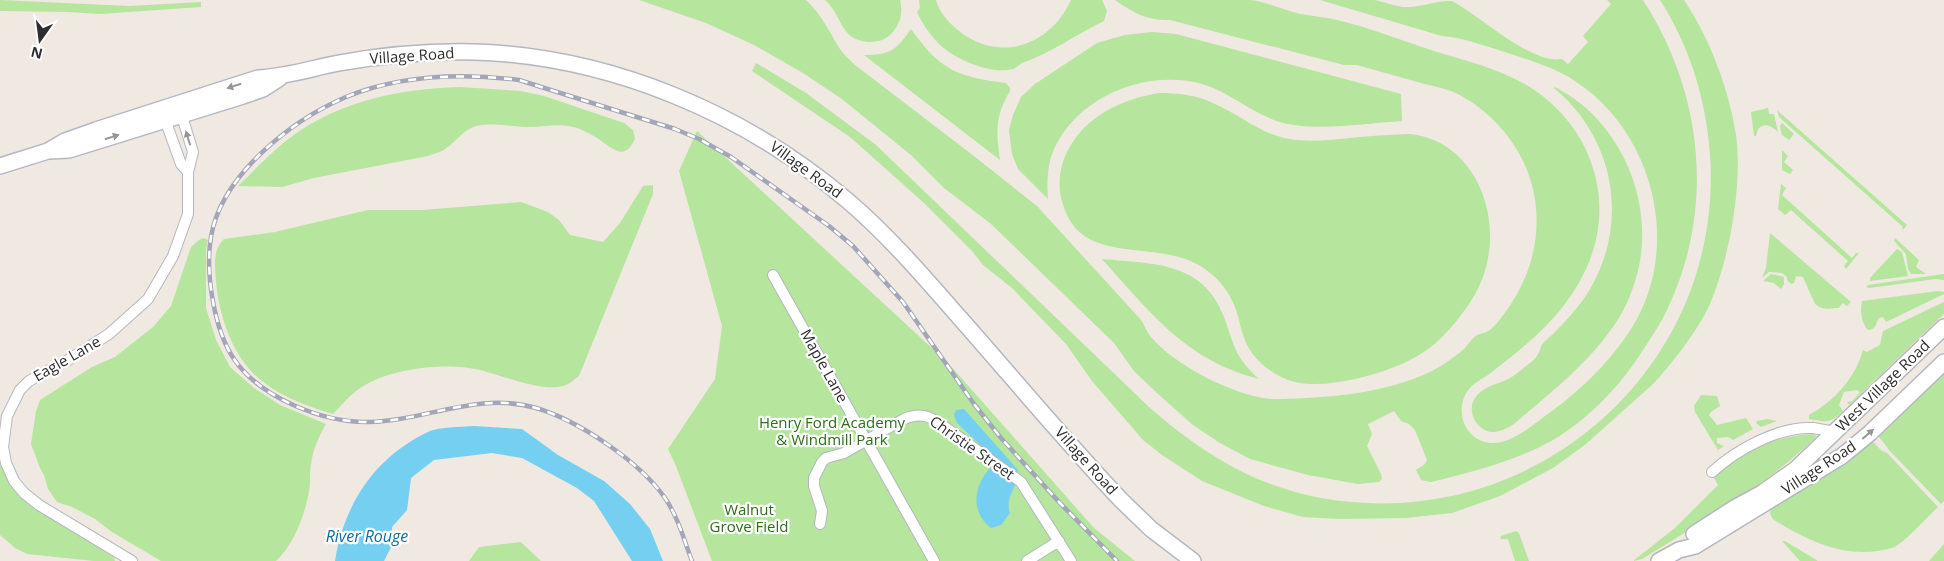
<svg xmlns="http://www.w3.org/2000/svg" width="1944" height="561" font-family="'Open Sans',sans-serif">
  <rect width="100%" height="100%" fill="#efe9e1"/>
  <path fill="#b6e59e" d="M 0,0 L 129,6 L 201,2 L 201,7 L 100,14 L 67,12 L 0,11 Z
    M 639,0 L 806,0 C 821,14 828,29 838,46 C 842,53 849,59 855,65 L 970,153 L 1037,206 L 1142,321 C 1145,327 1148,334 1152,338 C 1175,366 1243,401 1279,399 C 1327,398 1377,394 1421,376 C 1436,370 1451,360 1464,349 C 1468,345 1472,338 1477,335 C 1482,333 1487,333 1491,329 C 1496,325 1500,319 1504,314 C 1532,277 1544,231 1532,185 C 1522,147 1494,113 1458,94 C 1447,89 1433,86 1421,83 C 1400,77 1378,71 1357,65 L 1344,65 L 1170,20 C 1149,21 1133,13 1115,0 C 1145,0 1175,0 1205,0 C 1220,0 1235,0 1250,0 C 1267,2 1283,10 1300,14 C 1312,16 1325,17 1337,20 C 1371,28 1403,41 1437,52 C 1471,62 1511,72 1540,94 C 1568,115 1588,144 1596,179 C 1611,247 1574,305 1523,347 C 1512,356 1500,366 1488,375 C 1482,379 1474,383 1470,388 C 1454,406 1462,436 1485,442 C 1506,448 1529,428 1545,416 C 1581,391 1620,353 1640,313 C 1679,233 1649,129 1575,81 C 1557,69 1535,62 1514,55 C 1491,48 1466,38 1442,36 L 1320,0 C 1337,0 1356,0 1374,0 C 1386,2 1398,8 1411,7 C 1424,6 1439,0 1452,1 C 1479,15 1532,65 1562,59 L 1568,64 L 1588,42 L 1583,36 L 1611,4 L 1607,0 L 1643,0 C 1705,96 1716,215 1663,318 C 1657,329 1650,339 1643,350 C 1621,385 1589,419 1553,440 C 1516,461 1472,472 1431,482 L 1421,480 L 1416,470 L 1425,464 L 1427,460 L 1415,430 L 1409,424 L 1401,421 L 1394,411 L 1368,424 L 1372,434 L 1367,446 L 1381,474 L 1382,479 L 1379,482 L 1358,484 L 1308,475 L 1250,459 L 1220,443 L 1193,425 L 1158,394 L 1134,371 L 1114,343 L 991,224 L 944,188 L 912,156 L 842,99 L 803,73 L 754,45 L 706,23 Z
    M 825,0 L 900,0 C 903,12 901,23 892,33 C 886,40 877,42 868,42 C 839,39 843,16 825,0 Z
    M 919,0 L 936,0 C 939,12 949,23 959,31 C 1000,63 1050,46 1071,0 L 1102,0 L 1107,11 L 1104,21 C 1076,34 1052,53 1022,63 C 1019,65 1016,68 1013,69 C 991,75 954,59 939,44 C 930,35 922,23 917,12 L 920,8 Z
    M 1660,0 L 1684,0 C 1710,39 1729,89 1736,135 C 1743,184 1729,261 1709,306 C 1698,330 1671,365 1653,384 L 1586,444 L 1553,468 L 1500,496 L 1452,513 L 1406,518 L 1340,519 L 1303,517 L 1264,506 L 1202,481 L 1162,455 L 1143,440 L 1092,381 L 1066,344 L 1012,288 L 983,265 L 972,251 L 924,203 L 850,137 L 752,71 L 756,63 L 806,93 L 876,145 L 1149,407 C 1199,451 1254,486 1321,498 C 1532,536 1725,369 1710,154 C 1706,99 1690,47 1660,0 Z
    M 911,29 C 940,70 957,77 1006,83 L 1010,88 L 1010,91 C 995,116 996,132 1000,160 L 864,55 C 891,55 896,50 911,29 Z
    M 1152,32 L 1176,34 L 1401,94 L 1402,121 C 1365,123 1324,131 1288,124 C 1256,118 1233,93 1202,84 C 1144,68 1071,99 1051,157 C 1047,171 1047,185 1048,199 L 1018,169 L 1012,154 L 1009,130 L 1013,115 L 1021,97 L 1035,84 L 1097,43 L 1125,35 Z
    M 460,87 L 521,91 L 544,96 L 624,123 L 633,130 L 635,139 C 624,161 615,150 600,140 C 591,134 579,127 568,126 C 556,124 543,127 530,127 C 512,127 494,122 476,126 C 462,130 455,144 442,151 C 438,153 432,154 428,156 L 314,178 L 282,187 L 238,186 C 255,170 272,151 291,137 C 342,100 399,89 460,87 Z
    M 1555,87 C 1626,123 1661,215 1632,290 C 1626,308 1616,324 1604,339 C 1582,367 1555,389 1528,412 C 1520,419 1510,429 1499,431 C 1494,433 1487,432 1483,429 C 1473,423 1468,408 1475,398 C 1482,388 1493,385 1504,381 C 1512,378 1520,371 1526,366 C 1530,363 1536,359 1538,354 C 1539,353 1541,347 1541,346 C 1544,341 1550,337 1554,333 C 1564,323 1574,312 1583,300 C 1631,231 1618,141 1554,88 Z
    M 1158,93 C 1178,93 1198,95 1215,104 C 1240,115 1261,134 1289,139 C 1321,144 1356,136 1388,135 C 1397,135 1408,133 1417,135 C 1472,145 1498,207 1488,258 C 1485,278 1474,299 1461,315 C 1449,331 1436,345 1419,355 C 1390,373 1328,390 1295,382 C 1279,378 1262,367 1252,353 C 1244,342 1241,329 1238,316 C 1233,297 1221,280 1205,269 C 1157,235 1080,271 1062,201 C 1057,185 1060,165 1068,150 C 1087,115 1121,100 1158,93 Z
    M 1768,108 L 1769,114 L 1774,114 L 1778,132 C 1771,126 1766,122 1758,129 L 1756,136 L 1754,136 L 1751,112 Z
    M 1777,110 L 1907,225 L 1903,230 L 1902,226 L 1779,117 Z
    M 1782,123 L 1794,134 L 1789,140 L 1782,135 L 1780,126 Z
    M 697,131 L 948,363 L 1094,528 L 1135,561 L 712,561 L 676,466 L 668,449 L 715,379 L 722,326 L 679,171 Z
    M 1782,150 L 1788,156 L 1784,162 L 1793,170 L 1790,174 L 1782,170 Z
    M 1781,184 L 1786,188 L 1782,195 L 1852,258 L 1856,253 L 1859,253 L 1846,269 L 1844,266 L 1848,261 L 1791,210 L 1785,215 L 1778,209 Z
    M 653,185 L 653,194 L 579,376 C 574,380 568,385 563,386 C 539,393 494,371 469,368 C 436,363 381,370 355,392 C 347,398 340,407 333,414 C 306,406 276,395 255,375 C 231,352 219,314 216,282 C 215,266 212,251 224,239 L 275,232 L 368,210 L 422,210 L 521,202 L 548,212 L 559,220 L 570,235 L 603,242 L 620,223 L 643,186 Z
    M 1770,233 L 1851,302 L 1847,306 L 1843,303 L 1840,306 L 1839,308 C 1830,308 1823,311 1815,304 L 1803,277 L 1796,276 L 1794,283 L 1791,284 L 1787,280 L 1787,277 L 1782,273 L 1769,272 L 1762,278 L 1766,268 Z
    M 204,238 L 208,240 L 206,249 L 206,308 L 216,340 L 230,367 L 254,388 L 280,405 L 326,424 C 319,436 313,449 311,464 C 309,473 311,482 309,491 C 305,515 294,544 276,561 L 161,561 L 112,532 L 95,519 L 72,507 L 57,502 L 48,489 L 44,475 L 40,468 L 31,444 L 36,411 L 40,400 L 92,367 L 115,357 L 153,327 L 171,306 L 191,247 L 199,240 Z
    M 1895,238 L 1919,260 L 1916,267 L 1926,274 L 1911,274 L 1908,269 L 1906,254 L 1894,241 Z
    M 1897,249 L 1902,252 L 1908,276 L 1870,281 L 1870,278 Z
    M 1102,259 C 1153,264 1203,261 1224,317 C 1235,347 1234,356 1259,379 C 1186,361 1150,312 1102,259 Z
    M 1771,274 L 1784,277 L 1784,284 L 1781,289 L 1774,283 L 1763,281 Z
    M 1944,274 L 1944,280 L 1936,279 L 1869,288 L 1866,287 L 1868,285 Z
    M 1938,291 L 1944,292 L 1944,294 L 1886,322 L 1883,317 L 1879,318 C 1876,323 1876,330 1868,330 C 1861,322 1860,311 1862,301 Z
    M 1944,302 L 1944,314 L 1849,405 L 1847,402 L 1852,401 L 1860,392 L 1857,390 L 1844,392 L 1839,405 L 1843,411 C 1829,424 1827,422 1809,419 L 1809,415 C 1834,401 1855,379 1863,350 L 1867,352 L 1880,345 L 1883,331 Z
    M 1944,369 L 1944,501 L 1941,504 L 1889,450 L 1877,434 Z
    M 1701,395 L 1717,396 L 1720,406 L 1711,412 L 1709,415 L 1717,425 L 1746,418 L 1753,429 L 1733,440 L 1728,437 L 1717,438 L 1717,443 L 1724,446 L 1718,450 L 1695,412 L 1694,406 Z
    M 1767,419 L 1777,421 L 1761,427 L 1756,423 L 1757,421 Z
    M 1812,434 L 1817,436 C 1766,486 1702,522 1642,559 L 1633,561 L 1675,528 L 1718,485 L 1714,478 C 1739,451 1776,436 1812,434 Z
    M 1870,439 L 1882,451 L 1887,453 L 1938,507 C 1924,520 1911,536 1895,547 C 1851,561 1812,543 1774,520 C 1769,515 1769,511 1773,505 Z
    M 0,454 L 10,483 L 28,504 L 114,557 L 115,561 L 94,561 L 27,554 L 15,548 L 0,535 Z
    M 1516,531 L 1519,533 L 1529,561 L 1515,561 L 1508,539 L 1500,539 L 1501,536 Z
    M 1782,541 L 1785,541 L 1818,561 L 1800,561 Z
    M 521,542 L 541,561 L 469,561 L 479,547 Z
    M 1944,544 L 1944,561 L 1929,561 Z"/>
  <path fill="#75cff0" d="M 964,409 L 1018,470 C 1019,488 1004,495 1010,513 L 1001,525 L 991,528 C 969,511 974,484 992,466 L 989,453 L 957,423 L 954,415 L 956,410 Z
    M 474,426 L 522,429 L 558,455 L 604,481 L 630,504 L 650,529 L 663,561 L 632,561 L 594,501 L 577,488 L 522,458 L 492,453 L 434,460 L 411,478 L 407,510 L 392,527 L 391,547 L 384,561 L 335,561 C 344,504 375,457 428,432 C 438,427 461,427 474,426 Z"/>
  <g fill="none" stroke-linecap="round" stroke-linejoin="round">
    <defs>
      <path id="street" d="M 163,114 L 181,164 L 188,172
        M 773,275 L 934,561
        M 1712,472 C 1736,450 1779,426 1813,428 C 1820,429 1828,431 1836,432
        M 820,524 L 822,511 L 814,486 L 814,478 L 822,462 L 826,458 L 844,453 L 904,419 C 919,413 928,415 941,424 L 1021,482 L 1071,561
        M 132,561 L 39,505 L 24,493 L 14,481 L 6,463 L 3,447 L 7,416 L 20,390 L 29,381 L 68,360 L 109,334 L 148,299 L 173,256 L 188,214 L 188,172 L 193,152 L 180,110
        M 1027,561 L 1059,541"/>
      <path id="secondary" d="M 49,151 L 69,150 L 243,96 L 263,89 L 280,78
        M 0,166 L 48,151 L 65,141 L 96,130 L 258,78 C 286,77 312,68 339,63 C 384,55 428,51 474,52 C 609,56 745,113 848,201 C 889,236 924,277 959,317 C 1013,378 1065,441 1121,500 L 1151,529 L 1193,561
        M 1694,534 L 1736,507 L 1762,493 L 1796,469 L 1944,327
        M 1659,561 L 1679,550 L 1695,546 L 1842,456 L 1870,433 L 1944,362"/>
    </defs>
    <use href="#street" stroke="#b4b7c1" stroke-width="12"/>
    <use href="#secondary" stroke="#b4b7c1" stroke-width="18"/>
    <use href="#street" stroke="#fff" stroke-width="10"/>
    <use href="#secondary" stroke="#fff" stroke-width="15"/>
    <defs>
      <path id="rail" d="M 692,561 C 684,540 678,517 665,498 C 640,462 578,420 536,408 C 479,391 425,421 369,422 C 324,423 260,398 234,359 C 214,330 205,272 211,237 C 221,175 292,120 346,97 C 400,75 462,73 519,80 L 675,129 L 699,139 L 731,157 L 829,226 L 853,246 L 903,302 L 974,404 L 1001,438 L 1059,502 L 1117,561"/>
    </defs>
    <use href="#rail" stroke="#a3a6b8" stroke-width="4.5"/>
    <use href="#rail" stroke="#fff" stroke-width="2.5" stroke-dasharray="8" stroke-linecap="butt"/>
  </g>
  <defs><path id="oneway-solid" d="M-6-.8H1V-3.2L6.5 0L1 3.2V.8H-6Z" transform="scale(1.25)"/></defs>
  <g fill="#969696">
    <use href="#oneway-solid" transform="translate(234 86) rotate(162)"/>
    <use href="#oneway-solid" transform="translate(112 137) rotate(-17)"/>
    <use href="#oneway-solid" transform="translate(188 138) rotate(-107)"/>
    <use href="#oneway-solid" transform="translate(1868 434) rotate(-41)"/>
  </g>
  <g text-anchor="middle" stroke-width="4.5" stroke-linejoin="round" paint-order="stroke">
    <g font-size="15" fill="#2e2e2e" stroke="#fff">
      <text transform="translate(412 56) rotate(-4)" y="5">Village Road</text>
      <text transform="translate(806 170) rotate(36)" y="5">Village Road</text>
      <text transform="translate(67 359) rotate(-30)" y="5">Eagle Lane</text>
      <text transform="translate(824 366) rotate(61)" y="5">Maple Lane</text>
      <text transform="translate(1883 386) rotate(-44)" y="5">West Village Road</text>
      <text transform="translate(972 448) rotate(35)" y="5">Christie Street</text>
      <text transform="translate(1086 461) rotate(48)" y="5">Village Road</text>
      <text transform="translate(1819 468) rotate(-33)" y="5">Village Road</text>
    </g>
    <g font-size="15" fill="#2c6e1b" stroke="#fff">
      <text x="832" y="428">Henry Ford Academy<tspan x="832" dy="17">&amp; Windmill Park</tspan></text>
      <text x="749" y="515">Walnut<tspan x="749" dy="17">Grove Field</tspan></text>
    </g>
    <g font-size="16" font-style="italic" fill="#0d6fa3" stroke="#fff">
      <text x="367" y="542">River Rouge</text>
    </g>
  </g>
  <g transform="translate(40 40) rotate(194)" stroke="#ffffff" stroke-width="4" paint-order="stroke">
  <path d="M0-4L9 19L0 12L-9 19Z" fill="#2e2e2e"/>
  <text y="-8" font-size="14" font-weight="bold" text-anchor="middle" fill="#2e2e2e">N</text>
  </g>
</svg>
